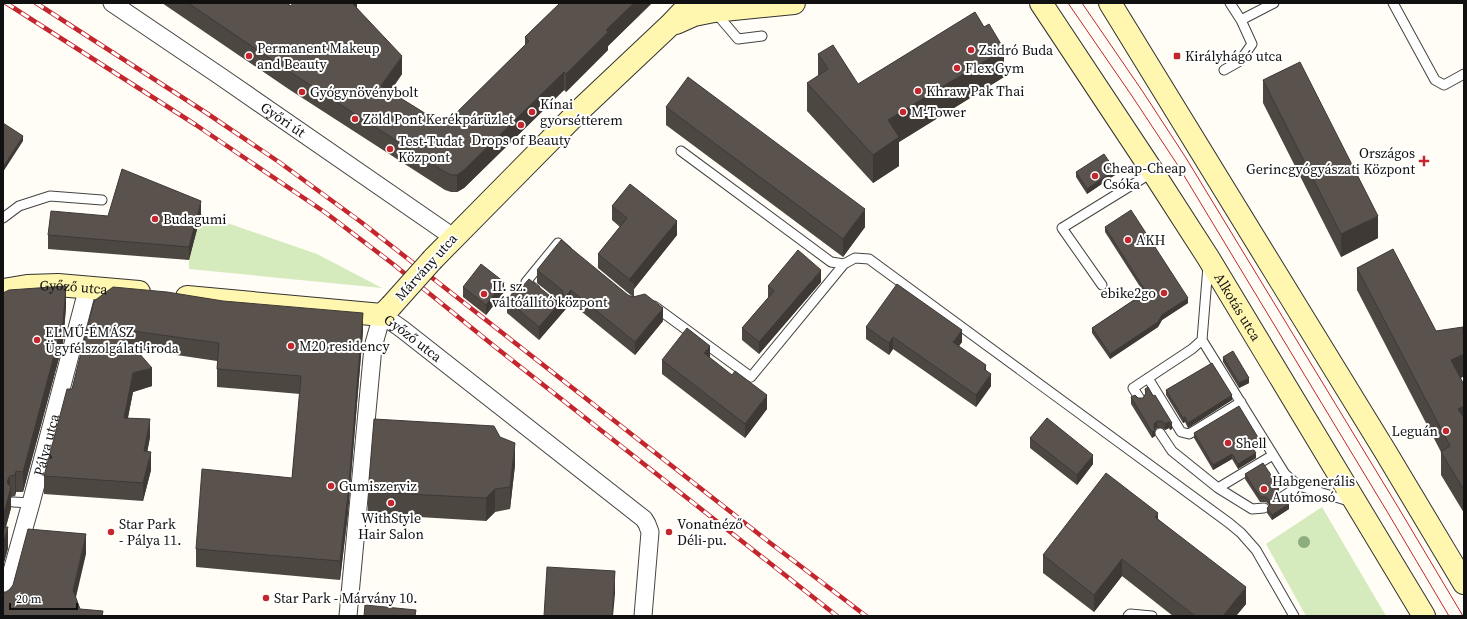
<svg xmlns="http://www.w3.org/2000/svg" width="1467" height="619" font-family="'Source Serif 4',serif">
  <rect width="100%" height="100%" fill="#fffdf5"/>
  <path fill="#d5ebbd" d="M 201,214 L 317,254 L 382,288 L 189,269 L 189,260 Z
    M 1322,507 L 1386,616 L 1306,616 L 1266,544 Z"/>
  <g fill="none" stroke-linecap="round" stroke-linejoin="round">
    <defs>
      <path id="lane" d="M 1393,3 L 1435,80 L 1444,85 L 1464,74
        M 715,12 L 738,39 L 762,36
        M 1241,20 L 1274,3
        M 1224,70 L 1240,61 L 1252,44 L 1241,20 L 1230,3
        M 681,151 L 831,262 L 844,264
        M 3,218 L 19,206 L 50,196 L 102,200
        M 1208,266 L 1202,340 L 1285,474 L 1299,486 L 1352,502
        M 1102,285 L 1062,228 L 1153,172
        M 535,289 L 526,282 L 558,243 L 567,251
        M 654,306 L 751,377 L 844,264 L 855,258 L 869,259 L 1229,523 L 1241,533 L 1256,550 L 1294,616
        M 1148,378 L 1181,432 L 1189,434 L 1241,402
        M 1140,399 L 1133,388 L 1192,349 L 1202,340
        M 1160,433 L 1172,451 L 1218,488 L 1252,509 L 1264,508
        M 1218,488 L 1273,455
        M 1282,497 L 1299,486
        M 13,502 L 31,503
        M 1128,616 L 1130,614 L 1152,616"/>
      <g id="street">
        <path id="s1" d="M 112,3 L 220,76 L 453,237"/>
        <path id="s2" d="M 3,603 L 31,503 L 88,287"/>
        <path id="s3" d="M 348,616 L 373,347 L 382,315 L 402,329 L 644,519 L 647,524 L 650,532 L 643,616"/>
      </g>
      <g id="secondary">
        <path id="s4" d="M 1041,3 L 1153,172 L 1209,259 L 1424,616"/>
        <path d="M 1110,3 L 1385,451 L 1464,583"/>
        <path d="M 676,23 L 694,15 L 714,11 L 794,3"/>
        <path d="M 433,259 L 582,108 L 670,25 L 691,3"/>
        <path id="s5" d="M 3,290 L 27,286 L 58,285 L 139,292"/>
        <path d="M 187,297 L 382,315 L 391,306"/>
      </g>
    </defs>
    <use href="#lane" stroke="#444" stroke-width="11"/>
    <use href="#street" stroke="#444" stroke-width="19"/>
    <use href="#secondary" stroke="#333" stroke-width="24"/>
    <use href="#lane" stroke="#fff" stroke-width="9"/>
    <use href="#street" stroke="#fff" stroke-width="17"/>
    <use href="#secondary" stroke="#fff6b0" stroke-width="22"/>
    <path stroke="#c4262e" stroke-width="1" d="M 1068,3 L 1132,96 L 1177,164 L 1388,513 L 1449,616
      M 1082,3 L 1143,92 L 1186,158 L 1398,507 L 1463,616"/>
    <defs>
      <path id="rail" d="M 6,3 L 196,125 L 326,213 L 393,264 L 494,346 L 837,616
        M 36,3 L 205,112 L 279,162 L 361,222 L 769,542 L 866,616"/>
    </defs>
    <use href="#rail" stroke="#c4262e" stroke-width="4.5"/>
    <use href="#rail" stroke="#fff" stroke-width="3" stroke-dasharray="9" stroke-linecap="butt"/>
    <defs>
      <path id="secondary-bridge" d="M 391,306 L 433,259"/>
    </defs>
    <use href="#secondary-bridge" stroke="#333" stroke-width="24" stroke-linecap="butt"/>
    <use href="#secondary-bridge" stroke="#fff6b0" stroke-width="22"/>
  </g>
  <circle fill="#8dad7f" cx="1304" cy="542" r="6"/>
  <path fill="#4d4742" d="M 162,3 L 288,3 L 290,6 L 357,3 L 357,8 L 402,74 L 390,92 L 444,125 L 525,45 L 525,37 L 560,3 L 652,3 L 608,46 L 608,50 L 566,92 L 564,90 L 464,188 L 457,192 L 451,192 L 445,190 L 290,90 Z
    M 818,54 L 858,84 L 1004,77 L 899,142 L 899,166 L 873,183 L 807,111 L 807,83 L 818,76 Z
    M 1263,80 L 1378,238 L 1341,257 L 1263,103 Z
    M 666,107 L 865,227 L 843,257 L 666,125 Z
    M 1076,172 L 1115,175 L 1087,194 L 1076,177 Z
    M 612,206 L 677,235 L 634,289 L 634,297 L 663,321 L 635,355 L 571,303 L 539,340 L 507,313 L 507,300 L 521,288 L 555,300 L 558,300 L 537,283 L 537,270 L 633,297 L 598,268 L 598,254 L 620,227 L 612,220 Z
    M 201,214 L 189,260 L 48,249 L 48,235 L 108,216 Z
    M 1105,227 L 1188,303 L 1162,320 L 1158,327 L 1110,359 L 1092,333 L 1092,328 L 1144,293 L 1105,232 Z
    M 1357,268 L 1436,331 L 1464,330 L 1464,376 L 1461,378 L 1464,385 L 1464,513 L 1441,475 L 1441,452 L 1357,290 Z
    M 821,282 L 759,354 L 742,340 L 742,328 L 768,298 L 768,286 Z
    M 463,287 L 504,292 L 486,315 L 463,297 Z
    M 3,293 L 66,307 L 63,343 L 23,492 L 16,492 L 15,496 L 11,497 L 11,508 L 6,527 L 8,548 L 3,566 Z
    M 94,301 L 363,331 L 348,513 L 340,580 L 196,567 L 196,549 L 292,478 L 300,394 L 217,387 L 217,361 L 136,349 L 152,386 L 133,392 L 128,418 L 150,437 L 147,452 L 151,470 L 143,501 L 44,494 L 44,476 L 72,389 Z
    M 866,327 L 962,342 L 959,346 L 986,371 L 991,386 L 976,407 L 893,349 L 889,355 L 866,339 Z
    M 1223,357 L 1249,383 L 1239,388 L 1223,362 Z
    M 710,358 L 767,409 L 745,438 L 662,374 L 662,360 Z
    M 1145,389 L 1153,396 L 1172,423 L 1172,429 L 1170,430 L 1169,428 L 1165,430 L 1162,428 L 1157,428 L 1155,430 L 1155,436 L 1152,438 L 1131,404 L 1131,397 L 1138,398 L 1143,398 L 1145,395 Z
    M 1166,390 L 1232,400 L 1188,428 L 1185,422 L 1183,423 L 1166,395 Z
    M 1194,433 L 1259,444 L 1253,447 L 1256,458 L 1238,469 L 1232,459 L 1213,470 L 1194,438 Z
    M 500,437 L 515,465 L 510,509 L 495,512 L 486,521 L 368,514 L 368,492 Z
    M 1030,438 L 1093,464 L 1077,485 L 1030,448 Z
    M 1245,474 L 1279,492 L 1277,495 L 1289,509 L 1272,520 L 1267,513 L 1267,508 L 1269,505 L 1266,502 L 1260,502 L 1245,479 Z
    M 1158,519 L 1246,604 L 1236,616 L 1173,616 L 1122,576 L 1094,612 L 1043,573 L 1043,555 Z"/>
  <path fill="#3f3936" d="M 354,3 L 357,3 L 357,19 L 353,4 Z
    M 634,3 L 652,3 L 608,46 L 608,50 L 566,92 L 566,74 L 606,30 Z
    M 1004,49 L 1004,77 L 899,142 L 899,166 L 873,183 L 873,155 L 888,120 Z
    M 402,56 L 402,74 L 381,104 L 381,86 Z
    M 564,72 L 564,90 L 464,188 L 457,192 L 457,175 Z
    M 23,136 L 23,141 L 3,172 L 3,167 Z
    M 1115,170 L 1115,175 L 1087,194 L 1087,189 Z
    M 201,201 L 201,214 L 189,260 L 189,247 Z
    M 865,209 L 865,227 L 843,257 L 843,239 Z
    M 1378,216 L 1378,238 L 1341,257 L 1341,234 Z
    M 677,221 L 677,235 L 634,289 L 634,283 L 629,280 Z
    M 821,270 L 821,282 L 759,354 L 759,342 Z
    M 504,282 L 504,292 L 486,315 L 486,305 Z
    M 66,286 L 66,307 L 63,343 L 23,492 L 23,472 Z
    M 571,290 L 571,303 L 539,340 L 539,327 Z
    M 1188,298 L 1188,303 L 1162,320 L 1158,327 L 1110,359 L 1110,354 L 1162,315 Z
    M 663,308 L 663,321 L 635,355 L 635,342 Z
    M 363,313 L 363,331 L 348,513 L 340,580 L 340,561 Z
    M 962,330 L 962,342 L 953,354 L 953,342 Z
    M 893,337 L 893,349 L 889,355 L 889,343 Z
    M 710,346 L 710,360 L 704,353 Z
    M 1464,354 L 1464,376 L 1451,383 L 1451,360 Z
    M 986,365 L 986,377 L 984,369 Z
    M 152,368 L 152,386 L 133,392 L 124,436 L 124,418 L 133,373 Z
    M 991,374 L 991,386 L 976,407 L 976,395 Z
    M 1249,378 L 1249,383 L 1239,388 L 1239,383 Z
    M 767,395 L 767,409 L 745,438 L 745,424 Z
    M 1232,395 L 1232,400 L 1188,428 L 1188,423 Z
    M 1464,406 L 1464,428 L 1458,409 Z
    M 1185,417 L 1185,422 L 1183,423 L 1183,418 Z
    M 150,419 L 150,437 L 144,470 L 144,451 Z
    M 1157,421 L 1157,428 L 1155,430 L 1155,436 L 1152,438 L 1152,432 L 1154,424 Z
    M 1169,422 L 1169,428 L 1165,430 L 1165,424 Z
    M 1172,423 L 1172,429 L 1170,430 L 1170,424 Z
    M 1259,439 L 1259,444 L 1250,449 L 1250,444 Z
    M 515,443 L 515,465 L 510,509 L 510,487 Z
    M 151,452 L 151,470 L 143,501 L 143,483 Z
    M 1256,453 L 1256,458 L 1238,469 L 1238,464 Z
    M 1232,454 L 1232,459 L 1213,470 L 1213,465 Z
    M 1093,455 L 1093,464 L 1077,485 L 1077,475 Z
    M 16,471 L 16,492 L 15,496 L 15,475 Z
    M 10,476 L 10,492 L 11,487 L 11,508 L 3,537 L 3,517 L 7,481 Z
    M 1279,487 L 1279,492 L 1277,495 L 1277,490 Z
    M 495,489 L 495,512 L 486,521 L 486,498 Z
    M 1289,504 L 1289,509 L 1272,520 L 1272,515 Z
    M 1158,513 L 1158,531 L 1155,517 Z
    M 8,527 L 8,548 L 3,566 L 3,545 Z
    M 86,534 L 86,554 L 73,610 L 73,590 Z
    M 1122,559 L 1122,576 L 1094,612 L 1094,595 Z
    M 615,571 L 615,594 L 613,616 L 612,616 Z
    M 1246,587 L 1246,604 L 1236,616 L 1223,616 Z"/>
  <path fill="#5a524d" stroke="#3f3936" d="M 188,3 L 288,3 L 290,6 L 294,3 L 354,3 L 353,4 L 402,56 L 381,86 L 444,125 L 529,41 L 525,37 L 560,3 L 634,3 L 606,30 L 608,32 L 566,74 L 564,72 L 464,170 L 457,175 L 451,175 L 445,172 L 290,72 Z
    M 975,12 L 984,27 L 989,24 L 1004,49 L 888,120 L 899,137 L 873,155 L 807,83 L 828,69 L 818,54 L 833,45 L 858,84 Z
    M 1300,62 L 1378,216 L 1341,234 L 1263,80 Z
    M 688,77 L 865,209 L 843,239 L 666,107 Z
    M 3,123 L 23,136 L 3,167 Z
    M 1104,154 L 1115,170 L 1087,189 L 1076,172 Z
    M 122,169 L 201,201 L 189,247 L 48,235 L 51,211 L 108,216 Z
    M 630,184 L 677,221 L 629,280 L 634,283 L 598,254 L 627,218 L 612,206 Z
    M 1131,210 L 1188,298 L 1162,315 L 1158,322 L 1110,354 L 1092,328 L 1146,292 L 1105,227 Z
    M 561,240 L 628,295 L 633,297 L 645,294 L 663,308 L 635,342 L 571,290 L 539,327 L 507,300 L 518,286 L 521,288 L 529,279 L 555,300 L 560,301 L 562,299 L 564,295 L 562,290 L 537,270 Z
    M 1393,249 L 1436,331 L 1463,327 L 1464,354 L 1451,360 L 1464,385 L 1464,406 L 1458,409 L 1464,418 L 1464,490 L 1441,452 L 1450,446 L 1357,268 Z
    M 798,250 L 821,270 L 759,342 L 742,328 L 774,291 L 768,286 Z
    M 481,264 L 504,282 L 486,305 L 463,287 Z
    M 897,284 L 962,330 L 953,342 L 986,365 L 984,369 L 991,374 L 976,395 L 893,337 L 889,343 L 866,327 Z
    M 66,286 L 63,322 L 23,472 L 16,471 L 15,475 L 10,476 L 7,481 L 8,484 L 11,487 L 3,517 L 3,293 L 9,290 Z
    M 113,287 L 167,292 L 223,301 L 363,313 L 348,495 L 340,561 L 196,549 L 202,469 L 292,478 L 301,376 L 217,369 L 219,343 L 118,329 L 152,368 L 133,373 L 124,418 L 150,419 L 144,451 L 151,452 L 143,483 L 44,476 L 67,389 L 72,389 L 94,301 Z
    M 687,328 L 710,346 L 704,353 L 732,375 L 735,371 L 767,395 L 745,424 L 662,360 Z
    M 1233,351 L 1249,378 L 1239,383 L 1223,357 Z
    M 1212,363 L 1232,395 L 1188,423 L 1185,417 L 1183,418 L 1166,390 Z
    M 1148,387 L 1153,396 L 1155,395 L 1172,423 L 1170,424 L 1169,422 L 1165,424 L 1162,421 L 1157,421 L 1154,424 L 1155,430 L 1152,432 L 1131,397 L 1135,395 L 1138,398 L 1143,398 L 1146,393 L 1145,389 Z
    M 1239,406 L 1259,439 L 1250,444 L 1256,453 L 1238,464 L 1232,454 L 1213,465 L 1194,433 Z
    M 1047,418 L 1093,455 L 1077,475 L 1030,438 Z
    M 374,419 L 494,426 L 500,437 L 515,443 L 510,487 L 495,489 L 486,498 L 368,492 Z
    M 1263,463 L 1279,487 L 1277,490 L 1277,495 L 1280,498 L 1285,497 L 1289,504 L 1272,515 L 1267,508 L 1270,505 L 1269,500 L 1266,497 L 1260,497 L 1245,474 Z
    M 1106,473 L 1158,513 L 1155,517 L 1246,587 L 1223,616 L 1195,616 L 1122,559 L 1094,595 L 1043,555 Z
    M 3,527 L 8,527 L 3,545 Z
    M 28,529 L 86,534 L 73,590 L 80,609 L 103,611 L 102,616 L 3,616 L 3,592 L 6,592 L 10,589 L 13,585 Z
    M 547,567 L 615,571 L 612,616 L 544,616 Z
    M 365,605 L 416,610 L 415,616 L 364,616 Z"/>
  <g fill="#c4262e" stroke="#fff" stroke-width="1.5">
    <circle cx="971" cy="50" r="4"/>
    <circle cx="249" cy="56" r="4"/>
    <rect x="1173" y="52" width="8" height="8" rx="2"/>
    <circle cx="957" cy="68" r="4"/>
    <circle cx="918" cy="91" r="4"/>
    <circle cx="302" cy="92" r="4"/>
    <circle cx="532" cy="112" r="4"/>
    <circle cx="903" cy="112" r="4"/>
    <circle cx="355" cy="119" r="4"/>
    <circle cx="521" cy="125" r="4"/>
    <circle cx="390" cy="149" r="4"/>
    <path d="M1422 155h4v4h4v4h-4v4h-4v-4h-4v-4h4z"/>
    <circle cx="1095" cy="176" r="4"/>
    <circle cx="155" cy="219" r="4"/>
    <circle cx="1128" cy="240" r="4"/>
    <circle cx="1164" cy="293" r="4"/>
    <circle cx="484" cy="294" r="4"/>
    <circle cx="37" cy="340" r="4"/>
    <circle cx="291" cy="346" r="4"/>
    <circle cx="1446" cy="431" r="4"/>
    <circle cx="1228" cy="443" r="4"/>
    <circle cx="331" cy="486" r="4"/>
    <circle cx="1264" cy="489" r="4"/>
    <circle cx="391" cy="503" r="4"/>
    <circle cx="111" cy="532" r="4"/>
    <circle cx="669" cy="532" r="4"/>
    <circle cx="266" cy="598" r="4"/>
  </g>
  <g text-anchor="middle" stroke-width="4" stroke-linejoin="round" paint-order="stroke">
    <g font-size="14" fill="#111" stroke="#fff" text-anchor="start">
      <text x="257" y="53">Permanent Makeup<tspan x="257" dy="16">and Beauty</tspan></text>
      <text x="979" y="55">Zsidró Buda</text>
      <text x="1185" y="61">Királyhágó utca</text>
      <text x="965" y="73">Flex Gym</text>
      <text x="926" y="96">Khraw Pak Thai</text>
      <text x="310" y="97">Gyógynövénybolt</text>
      <text x="540" y="109">Kínai<tspan x="540" dy="16">gyorsétterem</tspan></text>
      <text x="911" y="117">M-Tower</text>
      <text x="363" y="124">Zöld Pont Kerékpárüzlet</text>
      <text x="521" y="145" text-anchor="middle">Drops of Beauty</text>
      <text x="398" y="146">Test-Tudat<tspan x="398" dy="16">Központ</tspan></text>
      <text x="1415" y="158" text-anchor="end">Országos<tspan x="1415" dy="16">Gerincgyógyászati Központ</tspan></text>
      <text x="1103" y="173">Cheap-Cheap<tspan x="1103" dy="16">Csóka</tspan></text>
      <text x="163" y="224">Budagumi</text>
      <text x="1136" y="245">AKH</text>
      <text x="492" y="291">II. sz.<tspan x="492" dy="16">váltóállító központ</tspan></text>
      <text x="1156" y="298" text-anchor="end">ebike2go</text>
      <text x="45" y="337">ELMŰ-ÉMÁSZ<tspan x="45" dy="16">Ügyfélszolgálati iroda</tspan></text>
      <text x="299" y="351">M20 residency</text>
      <text x="1438" y="436" text-anchor="end">Leguán</text>
      <text x="1236" y="448">Shell</text>
      <text x="1272" y="486">Habgenerális<tspan x="1272" dy="16">Autómosó</tspan></text>
      <text x="339" y="491">Gumiszerviz</text>
      <text x="391" y="523" text-anchor="middle">WithStyle<tspan x="391" dy="16">Hair Salon</tspan></text>
      <text x="119" y="529">Star Park<tspan x="119" dy="16">- Pálya 11.</tspan></text>
      <text x="677" y="529">Vonatnéző<tspan x="677" dy="16">Déli-pu.</tspan></text>
      <text x="274" y="603">Star Park - Márvány 10.</text>
    </g>
    <g font-size="14" fill="#111" stroke="#fff">
      <text dy="5" stroke="none"><textPath href="#s1" startOffset="207">Győri út</textPath></text>
      <text transform="translate(426 267) rotate(-48)" y="5">Márvány utca</text>
      <text dy="5" stroke="none"><textPath href="#s5" startOffset="71">Győző utca</textPath></text>
      <text dy="5" stroke="none"><textPath href="#s4" startOffset="362">Alkotás utca</textPath></text>
      <text dy="5" stroke="none"><textPath href="#s3" startOffset="342">Győző utca</textPath></text>
      <text dy="5" stroke="none"><textPath href="#s2" startOffset="164">Pálya utca</textPath></text>
    </g>
  </g>
  <rect width="1467" height="619" fill="none" stroke="#111111" stroke-width="8"/>
  <path d="M10 603v6h67v-6" fill="none" stroke="#111111" stroke-width="2"/>
  <text x="16" y="603" font-size="12" fill="#111111" stroke="#ffffff" stroke-width="3" paint-order="stroke">20 m</text>
</svg>
